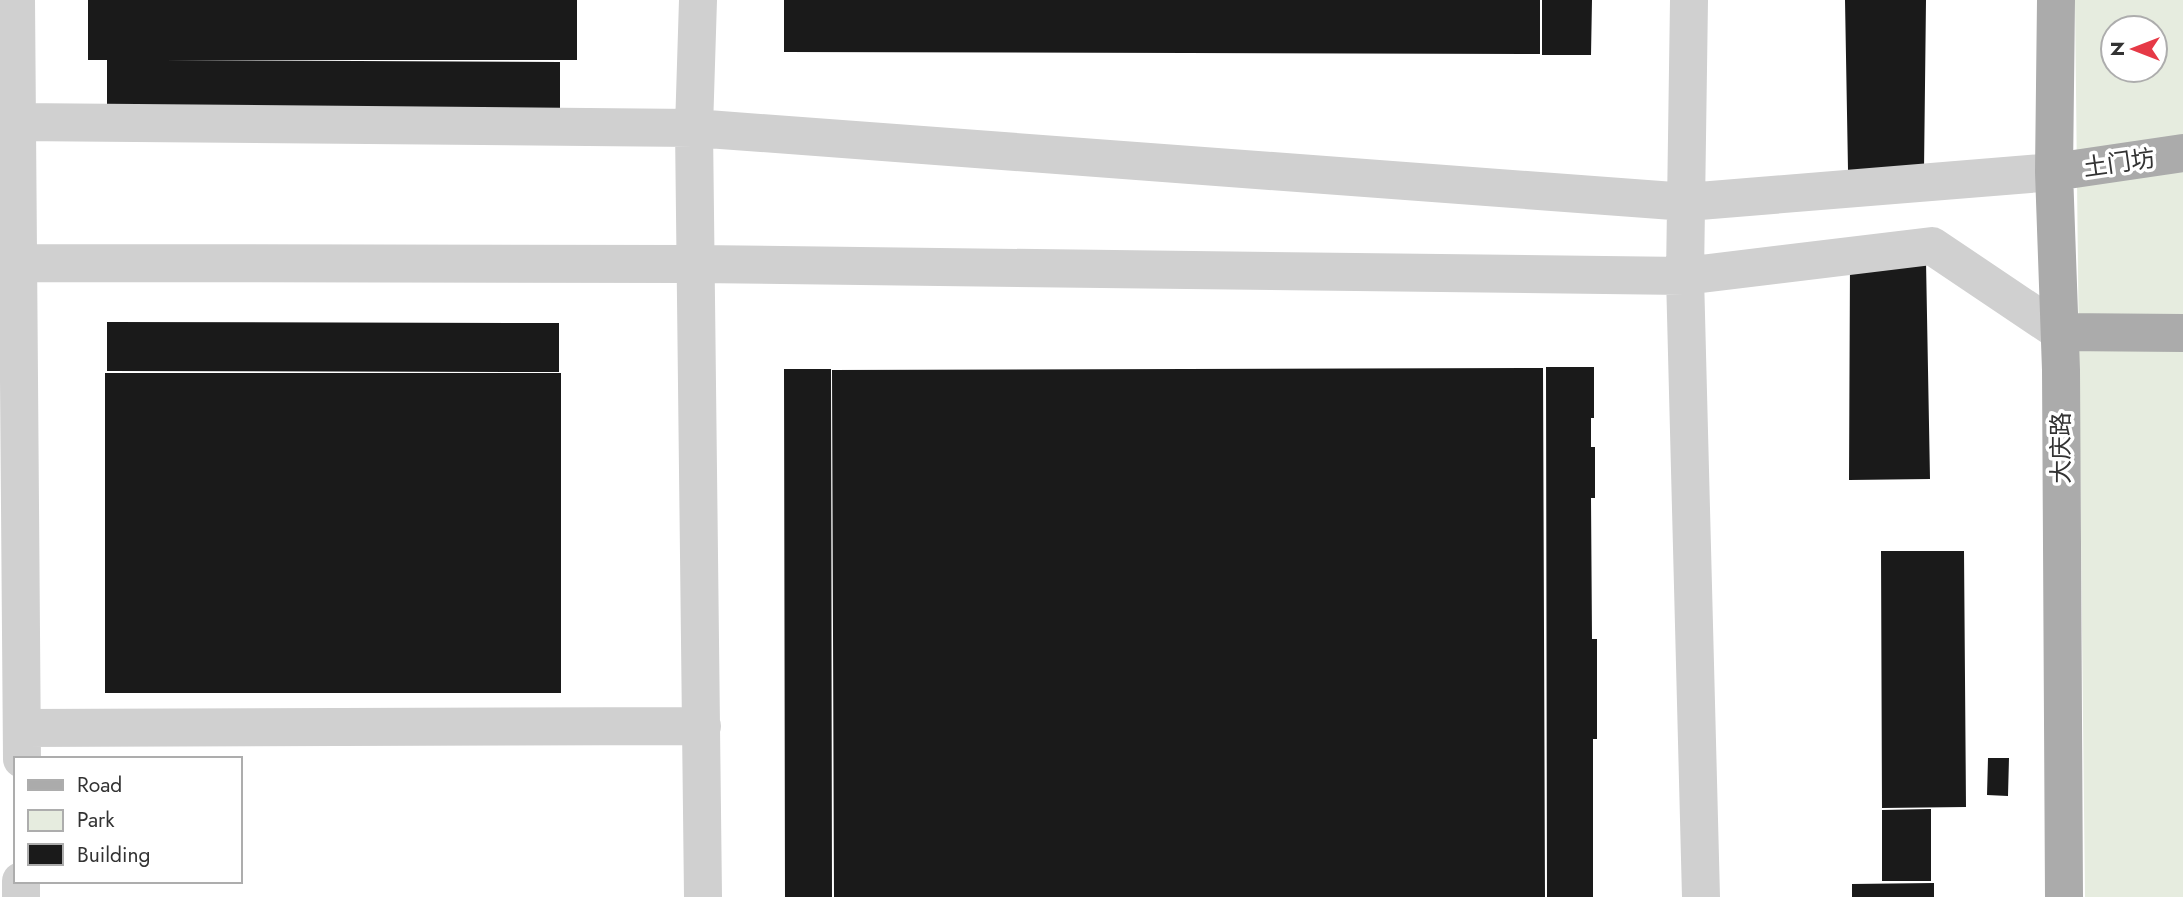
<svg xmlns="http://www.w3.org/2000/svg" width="2183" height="897" font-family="Jost,'Noto Sans SC',sans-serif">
  <rect width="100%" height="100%" fill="#fff"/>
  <path fill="#e6ecdf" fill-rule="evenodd" d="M 2075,0 L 2183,0 L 2183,897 L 2085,897 ZM 2113,28 L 2155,28 L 2155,70 L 2113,70 Z"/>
  <path fill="#1a1a1a" d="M 88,0 L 577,0 L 577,60 L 162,60 L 560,62 L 560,114 L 107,114 L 107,60 L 88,60 Z
    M 784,0 L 1540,0 L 1540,54 L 784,52 Z
    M 1542,0 L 1592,0 L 1591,55 L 1542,55 Z
    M 1845,0 L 1926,0 L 1924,170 L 1848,170 Z
    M 1926,261 L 1930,479 L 1849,480 L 1850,262 Z
    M 107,322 L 559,323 L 559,372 L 107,371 Z
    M 1546,367 L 1594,367 L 1594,418 L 1591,418 L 1591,447 L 1595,447 L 1595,498 L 1591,498 L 1592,639 L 1597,639 L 1597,739 L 1593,739 L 1593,897 L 1547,897 Z
    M 1543,368 L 1545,897 L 834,897 L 832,370 Z
    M 784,369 L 831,369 L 832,897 L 785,897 Z
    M 105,373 L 561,373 L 561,693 L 105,693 Z
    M 1881,551 L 1964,551 L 1966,807 L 1882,808 Z
    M 1988,758 L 2009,758 L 2008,796 L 1987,795 Z
    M 1931,809 L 1931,881 L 1882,881 L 1882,810 Z
    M 1934,883 L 1934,897 L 1852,897 L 1852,884 Z"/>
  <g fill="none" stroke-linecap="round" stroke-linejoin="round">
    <path stroke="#d0d0d0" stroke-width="38" d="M 16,0 L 22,759
      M 698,0 L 694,128 L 703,897
      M 1689,0 L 1685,276 L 1701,897
      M 16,122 L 694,128 L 1687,202 L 2054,172
      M 19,263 L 697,264 L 1685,276 L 1932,246 L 2060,332
      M 22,728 L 702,726
      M 21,897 L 21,881"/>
    <path stroke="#ababab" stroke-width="38" d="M 2056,0 L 2054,172 L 2061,370 L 2064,897
      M 2054,172 L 2183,153
      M 2060,332 L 2183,333"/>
  </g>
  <g text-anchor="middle" stroke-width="7" stroke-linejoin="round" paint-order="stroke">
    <g font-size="24" fill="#333" stroke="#fff">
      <text transform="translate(2119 163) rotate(-8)" y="8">土门坊</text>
      <text transform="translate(2061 448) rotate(-90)" y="8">大庆路</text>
    </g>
  </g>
  <rect x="14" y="757" width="228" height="126" fill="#ffffff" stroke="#adadad" stroke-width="2"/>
  <rect x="28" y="780" width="35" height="10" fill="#ababab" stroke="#adadad" stroke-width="2"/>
  <text x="77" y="792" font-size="21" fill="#333333">Road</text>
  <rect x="28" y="810" width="35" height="21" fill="#e6ecdf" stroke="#adadad" stroke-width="2"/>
  <text x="77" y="827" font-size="21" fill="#333333">Park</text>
  <rect x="28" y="844" width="35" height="21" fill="#1a1a1a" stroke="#adadad" stroke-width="2"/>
  <text x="77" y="862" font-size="21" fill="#333333">Building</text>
  <g transform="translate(2134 49) rotate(270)"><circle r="33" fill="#ffffff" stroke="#adadad" stroke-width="2"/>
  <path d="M0-5L12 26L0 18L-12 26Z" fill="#e63946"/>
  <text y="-10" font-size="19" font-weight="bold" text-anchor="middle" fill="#333333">N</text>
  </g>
</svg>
